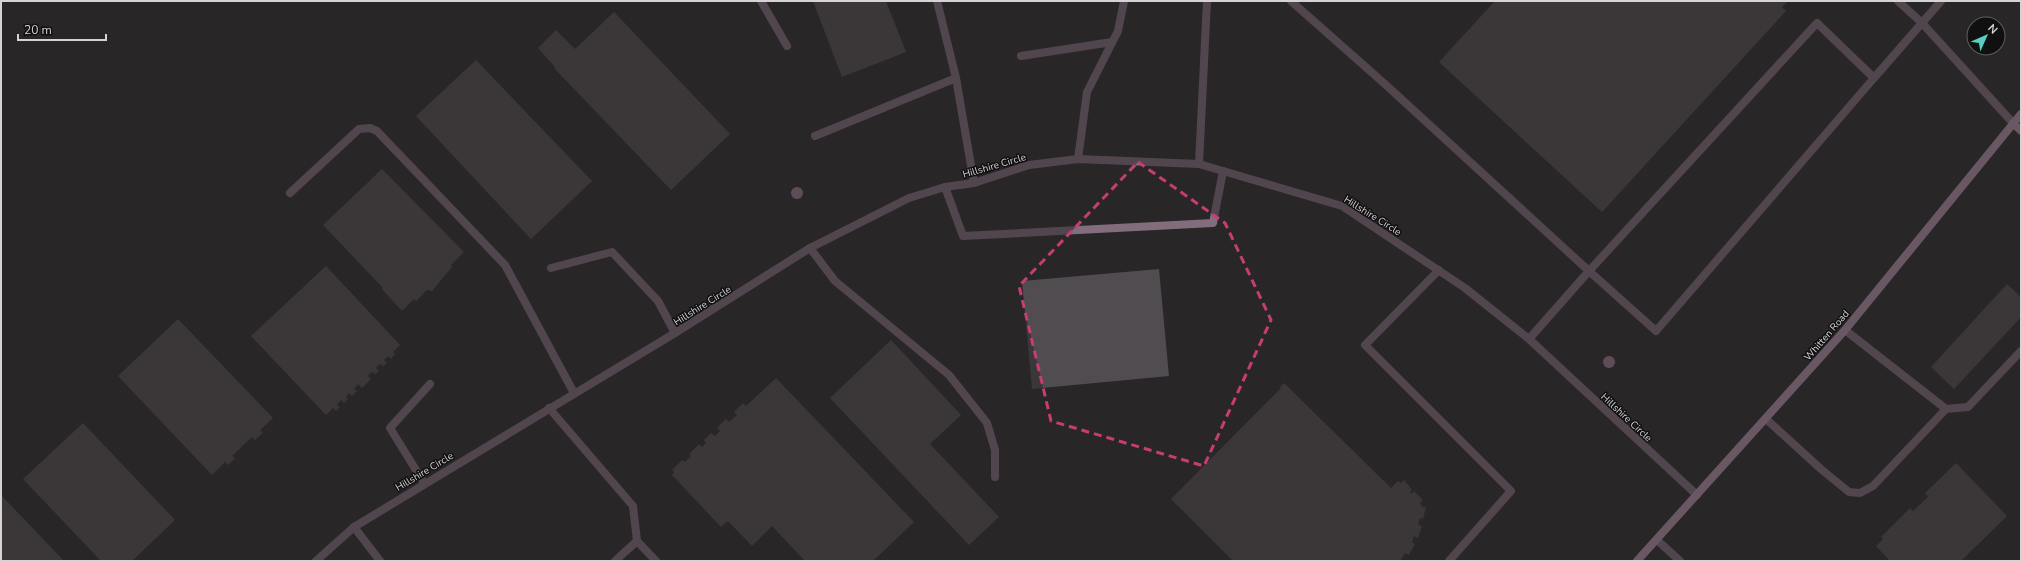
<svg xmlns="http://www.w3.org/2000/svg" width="2022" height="562" font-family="'Nunito Sans',sans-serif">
  <rect width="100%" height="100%" fill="#292628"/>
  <path fill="#504c4f" d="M 813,1 L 886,1 L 906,52 L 842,77 Z
    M 1495,1 L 1788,1 L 1782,7 L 1786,11 L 1602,212 L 1439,62 Z
    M 614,12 L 730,134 L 671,190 L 554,68 L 555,67 L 538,48 L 556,30 L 575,49 Z
    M 476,60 L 592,181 L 531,239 L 416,116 Z
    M 382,169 L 464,252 L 451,265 L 452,267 L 432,291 L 427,290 L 416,301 L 414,299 L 402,311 L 382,289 L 383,288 L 323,225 Z
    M 326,266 L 400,345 L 393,352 L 395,354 L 391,359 L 388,356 L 384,360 L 387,363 L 383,366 L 380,364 L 376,368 L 379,371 L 375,374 L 372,372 L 368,376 L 371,379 L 362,388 L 358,384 L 354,389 L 357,391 L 352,396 L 349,393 L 346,397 L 348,399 L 344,403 L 341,400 L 337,405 L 340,407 L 336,411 L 333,408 L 326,415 L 251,336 Z
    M 1159,269 L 1169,376 L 1032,389 L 1022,281 Z
    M 2007,284 L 2021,297 L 2021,317 L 1954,389 L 1931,367 Z
    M 178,319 L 273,418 L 260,430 L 263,433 L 255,440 L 252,437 L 232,456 L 235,458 L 228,465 L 225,462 L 212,475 L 118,376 Z
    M 891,340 L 961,415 L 930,444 L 999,517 L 969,545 L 830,398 Z
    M 776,378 L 914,522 L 873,561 L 805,561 L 772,526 L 752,546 L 728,521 L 721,527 L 672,475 L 674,472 L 672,470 L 682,460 L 685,462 L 691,456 L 689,454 L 699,444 L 702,447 L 706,443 L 704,440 L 711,433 L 715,436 L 720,431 L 717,428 L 726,419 L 729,422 L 737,415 L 734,412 L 743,403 L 746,406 Z
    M 1284,383 L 1391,488 L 1398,481 L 1401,483 L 1404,480 L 1412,490 L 1410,492 L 1411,494 L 1414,491 L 1423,500 L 1420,503 L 1422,507 L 1426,507 L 1423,519 L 1420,518 L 1418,525 L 1422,526 L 1418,538 L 1414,536 L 1412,542 L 1415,544 L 1409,555 L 1405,553 L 1400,561 L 1233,561 L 1171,499 L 1281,388 L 1280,387 Z
    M 83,423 L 175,520 L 132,561 L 101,561 L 23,479 Z
    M 1956,463 L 2007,516 L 1961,561 L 1890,561 L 1876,546 L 1883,539 L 1881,537 L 1910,508 L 1913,511 L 1928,497 L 1925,493 Z
    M 1,495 L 64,561 L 1,561 Z"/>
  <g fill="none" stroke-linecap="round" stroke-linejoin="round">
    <path stroke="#826d7c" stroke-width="8" d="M 761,1 L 787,46
      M 937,1 L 956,78 L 974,183
      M 1291,1 L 1386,85 L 1589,271 L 1529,339
      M 1898,1 L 1922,23 L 2013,123
      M 1817,23 L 1874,78 L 1656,331 L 1589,271 Z
      M 1021,56 L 1112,42
      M 1874,78 L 1941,1
      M 815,136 L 956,78
      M 1078,159 L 1087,92 L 1118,31 L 1124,1
      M 1199,164 L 1207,1
      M 945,187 L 963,236 L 1213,223 L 1223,171
      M 290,193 L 359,129 L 370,128 L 377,131 L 505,265 L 574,393
      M 810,248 L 835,281 L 949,375 L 987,423 L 995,450 L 995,477
      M 551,268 L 612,252 L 658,301 L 675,333
      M 1439,270 L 1365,345 L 1511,491 L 1449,561
      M 1845,330 L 1946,409 L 1968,407 L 2021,351
      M 549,408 L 633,506 L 637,541 L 656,561
      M 1766,419 L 1822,470 L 1849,492 L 1860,493 L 1873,486 L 1946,409
      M 424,483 L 390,428 L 430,384
      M 354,527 L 380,561
      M 1657,540 L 1680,561
      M 615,561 L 637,541"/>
    <path stroke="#826d7c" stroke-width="8" d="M 316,561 L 354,527 L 675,333 L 810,248 L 909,198 L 945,187 L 974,183 L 1029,165 L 1078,159 L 1199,164 L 1342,206 L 1465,288 L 1529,339 L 1697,495"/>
    <path stroke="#b695ac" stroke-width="8" d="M 2013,123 L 2021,131
      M 1637,561 L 1845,330 L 2021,114"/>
  </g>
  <g fill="#9e7d94">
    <circle cx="797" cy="193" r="6"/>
    <circle cx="1609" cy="362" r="6"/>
  </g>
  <path d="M0 0H2022V562H0ZM 1138,162 L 1225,223 L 1271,320 L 1204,466 L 1051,421 L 1019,286 Z" fill="#292628" fill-opacity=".55" fill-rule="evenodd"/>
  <path fill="none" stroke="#c63d73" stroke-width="3" stroke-dasharray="8 5" stroke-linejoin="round" d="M 1138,162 L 1225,223 L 1271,320 L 1204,466 L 1051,421 L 1019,286 Z"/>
  <g text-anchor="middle" stroke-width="3" stroke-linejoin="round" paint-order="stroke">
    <g font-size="10" fill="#d5d3d4" stroke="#111011">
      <text transform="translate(994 165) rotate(-16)" y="4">Hillshire Circle</text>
      <text transform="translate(1373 215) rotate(32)" y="4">Hillshire Circle</text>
      <text transform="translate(702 305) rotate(-32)" y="4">Hillshire Circle</text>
      <text transform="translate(1826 335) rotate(-49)" y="4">Whitten Road</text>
      <text transform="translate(1627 417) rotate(43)" y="4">Hillshire Circle</text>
      <text transform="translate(424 471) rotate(-31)" y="4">Hillshire Circle</text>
    </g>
  </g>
  <rect width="2022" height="562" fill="none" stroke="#d5d3d4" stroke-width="4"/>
  <g transform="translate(1986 36) rotate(45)"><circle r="19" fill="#111011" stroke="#5f5e5f"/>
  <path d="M0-3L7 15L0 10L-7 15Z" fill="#56cec3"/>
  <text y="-6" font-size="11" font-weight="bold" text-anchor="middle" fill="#d5d3d4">N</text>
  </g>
  <path d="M18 34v6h88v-6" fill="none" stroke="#d5d3d4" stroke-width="2"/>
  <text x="24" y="34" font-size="12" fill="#d5d3d4" stroke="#111011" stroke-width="3" paint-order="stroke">20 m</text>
</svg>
